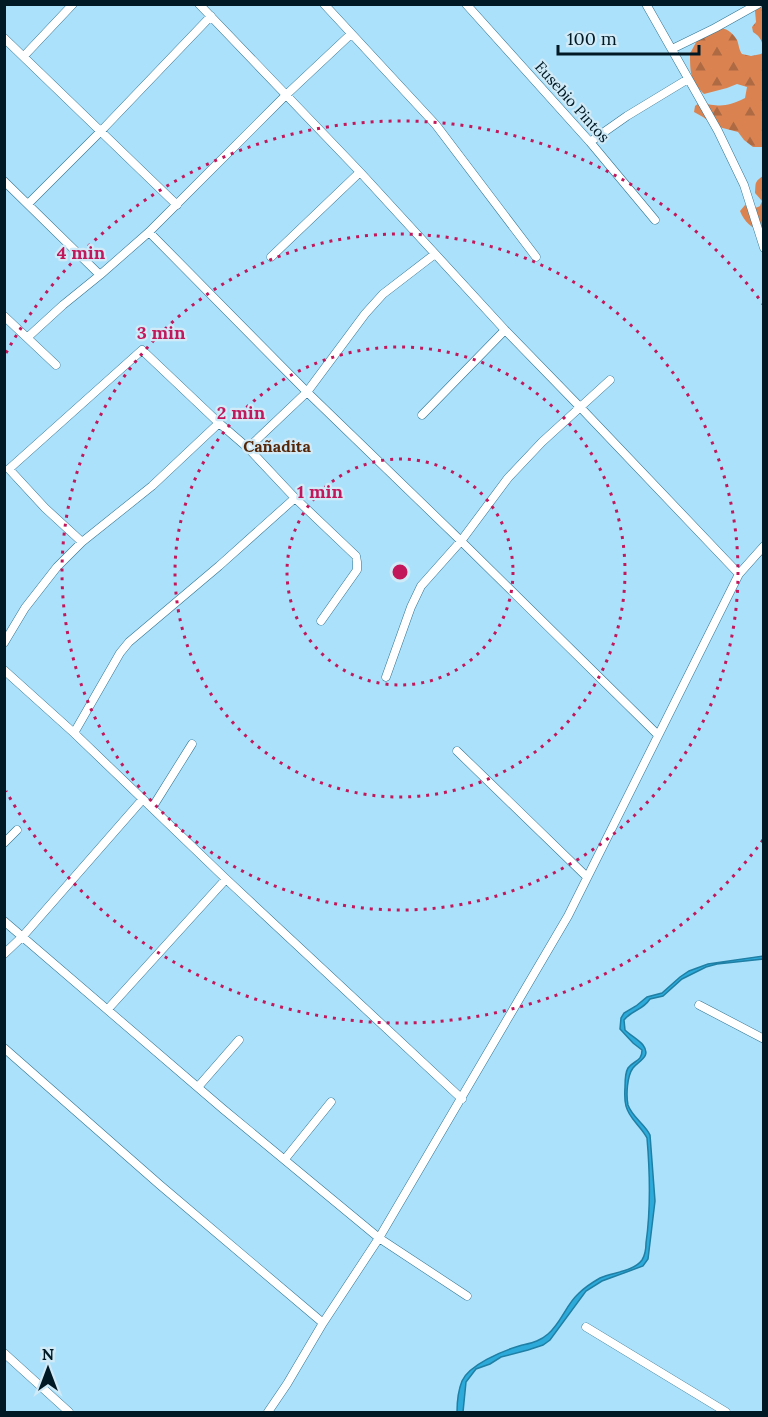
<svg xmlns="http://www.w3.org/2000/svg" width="768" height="1417" font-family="Lora,serif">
  <defs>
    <pattern id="forest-firs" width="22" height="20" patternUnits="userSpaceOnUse" patternTransform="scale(1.5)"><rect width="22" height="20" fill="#da8351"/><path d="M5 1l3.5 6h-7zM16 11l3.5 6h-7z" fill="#ae6a43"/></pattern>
  </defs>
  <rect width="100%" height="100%" fill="#ace1fb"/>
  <path fill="url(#forest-firs)" d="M 760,5 L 763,5 L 763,147 L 753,147 L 744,140 L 738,132 L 715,126 L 703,117 L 694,112 L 695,106 L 699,103 C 720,106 725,108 745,98 L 747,87 L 737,84 L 727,88 L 704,94 C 690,81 690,72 690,53 C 693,49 694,45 697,41 C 709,26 726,22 737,40 C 739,45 739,50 742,54 L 751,56 L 761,54 L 763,52 C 763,42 761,37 753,32 L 752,27 L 756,22 L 755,11 Z
    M 763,176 L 763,230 C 752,230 744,221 740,211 L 745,205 C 750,209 754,209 760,206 L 762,201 L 755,193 C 756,183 754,182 763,176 Z"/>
  <path fill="#2cabdb" stroke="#1f7fa4" stroke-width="1.5" d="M 763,956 L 763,959 L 717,964 L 706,967 L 682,979 L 663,996 L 650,999 C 642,1011 633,1009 624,1020 L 625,1030 C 630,1035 639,1040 643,1045 C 652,1057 638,1061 633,1068 C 627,1076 626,1095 628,1105 C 632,1117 645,1124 650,1135 L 655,1201 L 648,1259 L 643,1266 L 602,1281 L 586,1291 L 550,1340 L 543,1345 L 528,1350 L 501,1357 L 490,1364 L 476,1369 L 466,1382 L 463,1412 L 457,1412 C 457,1402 458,1391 462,1381 C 469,1365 502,1351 519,1346 C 530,1343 539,1342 548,1334 C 561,1323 566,1305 578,1294 C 584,1288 593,1282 600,1278 C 613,1272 633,1272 642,1260 C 645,1255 646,1249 646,1243 C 651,1208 650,1173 647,1138 C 644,1132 640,1128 636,1123 C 625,1110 624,1103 625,1087 C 625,1081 625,1073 628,1068 C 634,1060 642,1062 642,1050 L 633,1043 L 620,1029 L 621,1018 L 624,1013 L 636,1006 L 647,997 L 662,993 L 680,977 L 689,971 L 708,964 Z"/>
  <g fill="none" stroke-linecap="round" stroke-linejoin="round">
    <defs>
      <path id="minor" d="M 199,4 L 360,172 L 505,330 L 580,407 L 739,574
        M 324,4 L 436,125 L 536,257
        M 466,4 L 590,142 L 655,220
        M 646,4 L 718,131 L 744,185 L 764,248
        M 4,38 L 177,205
        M 672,49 L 715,28 L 758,4
        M 24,56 L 73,4
        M 590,142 L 627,116 L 688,79
        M 4,181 L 100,275
        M 28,204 L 101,131 L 211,16
        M 149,232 L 307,392 L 461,541 L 658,735
        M 271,257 L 360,172
        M 4,316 L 56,365
        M 28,337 L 63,305 L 100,275 L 149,232 L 286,95 L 351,34
        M 422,415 L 505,330
        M 248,448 L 307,392 L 365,314 L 383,294 L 435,254
        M 82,542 L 45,508 L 9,469 L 142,350 L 219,423 L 248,448 L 295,498 L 356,556 L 357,562 L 357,570 L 321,621
        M 4,643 L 25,608 L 57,567 L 82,542 L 152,486 L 219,423
        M 4,670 L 74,733 L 226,879 L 462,1099
        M 386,677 L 411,607 L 421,586 L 461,541 L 508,478 L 542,442 L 610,380
        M 74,733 L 120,653 L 129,642 L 219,566 L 295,498
        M 457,751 L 587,877
        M 152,808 L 192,744
        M 4,843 L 17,830
        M 4,921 L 223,1109 L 379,1238 L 323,1323 L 287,1384 L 268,1412
        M 4,954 L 23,936 L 142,800
        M 699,1005 L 764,1039
        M 108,1009 L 226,879
        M 4,1048 L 160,1185 L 323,1323
        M 198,1087 L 239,1040
        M 285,1159 L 331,1102
        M 467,1296 L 379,1238 L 568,916 L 739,574 L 764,546
        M 586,1327 L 726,1412
        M 4,1353 L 69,1412"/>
    </defs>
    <use href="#minor" stroke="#2f7390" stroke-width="9"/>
    <use href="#minor" stroke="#fff" stroke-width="8"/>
  </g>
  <g fill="none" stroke="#c2185b" stroke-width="3" stroke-dasharray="3 6">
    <circle cx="400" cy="572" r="113"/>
    <circle cx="400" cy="572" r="225"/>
    <circle cx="400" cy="572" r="338"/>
    <path d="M763 840A451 451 0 0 1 6 791M6 353A451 451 0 0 1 763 304"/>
  </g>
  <g text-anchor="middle" stroke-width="4.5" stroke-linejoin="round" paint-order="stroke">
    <g font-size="15" fill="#001924" stroke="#d0eaf7">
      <text transform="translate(572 102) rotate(48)" y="5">Eusebio Pintos</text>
    </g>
    <g font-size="16" font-weight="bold" fill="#552708" stroke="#d0eaf7">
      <text x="277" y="452">Cañadita</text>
    </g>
  </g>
  <circle cx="400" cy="572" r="9" fill="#c2185b" stroke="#d0eaf7" stroke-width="3"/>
  <g font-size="18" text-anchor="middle" font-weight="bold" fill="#c2185b" stroke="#d0eaf7" stroke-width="4.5" stroke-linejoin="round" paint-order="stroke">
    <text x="81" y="259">4 min</text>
    <text x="161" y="339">3 min</text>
    <text x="241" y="419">2 min</text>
    <text x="320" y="498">1 min</text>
  </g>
  <rect width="768" height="1417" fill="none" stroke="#001924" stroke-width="12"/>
  <g transform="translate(48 1369)" stroke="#d0eaf7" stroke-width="4.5" paint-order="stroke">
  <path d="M0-4.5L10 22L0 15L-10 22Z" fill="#001924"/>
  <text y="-9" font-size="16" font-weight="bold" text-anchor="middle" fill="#001924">N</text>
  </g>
  <path d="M558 45v9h141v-9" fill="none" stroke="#001924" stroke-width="3"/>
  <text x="567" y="45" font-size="18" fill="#001924" stroke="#d0eaf7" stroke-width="4.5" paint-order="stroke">100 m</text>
</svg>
